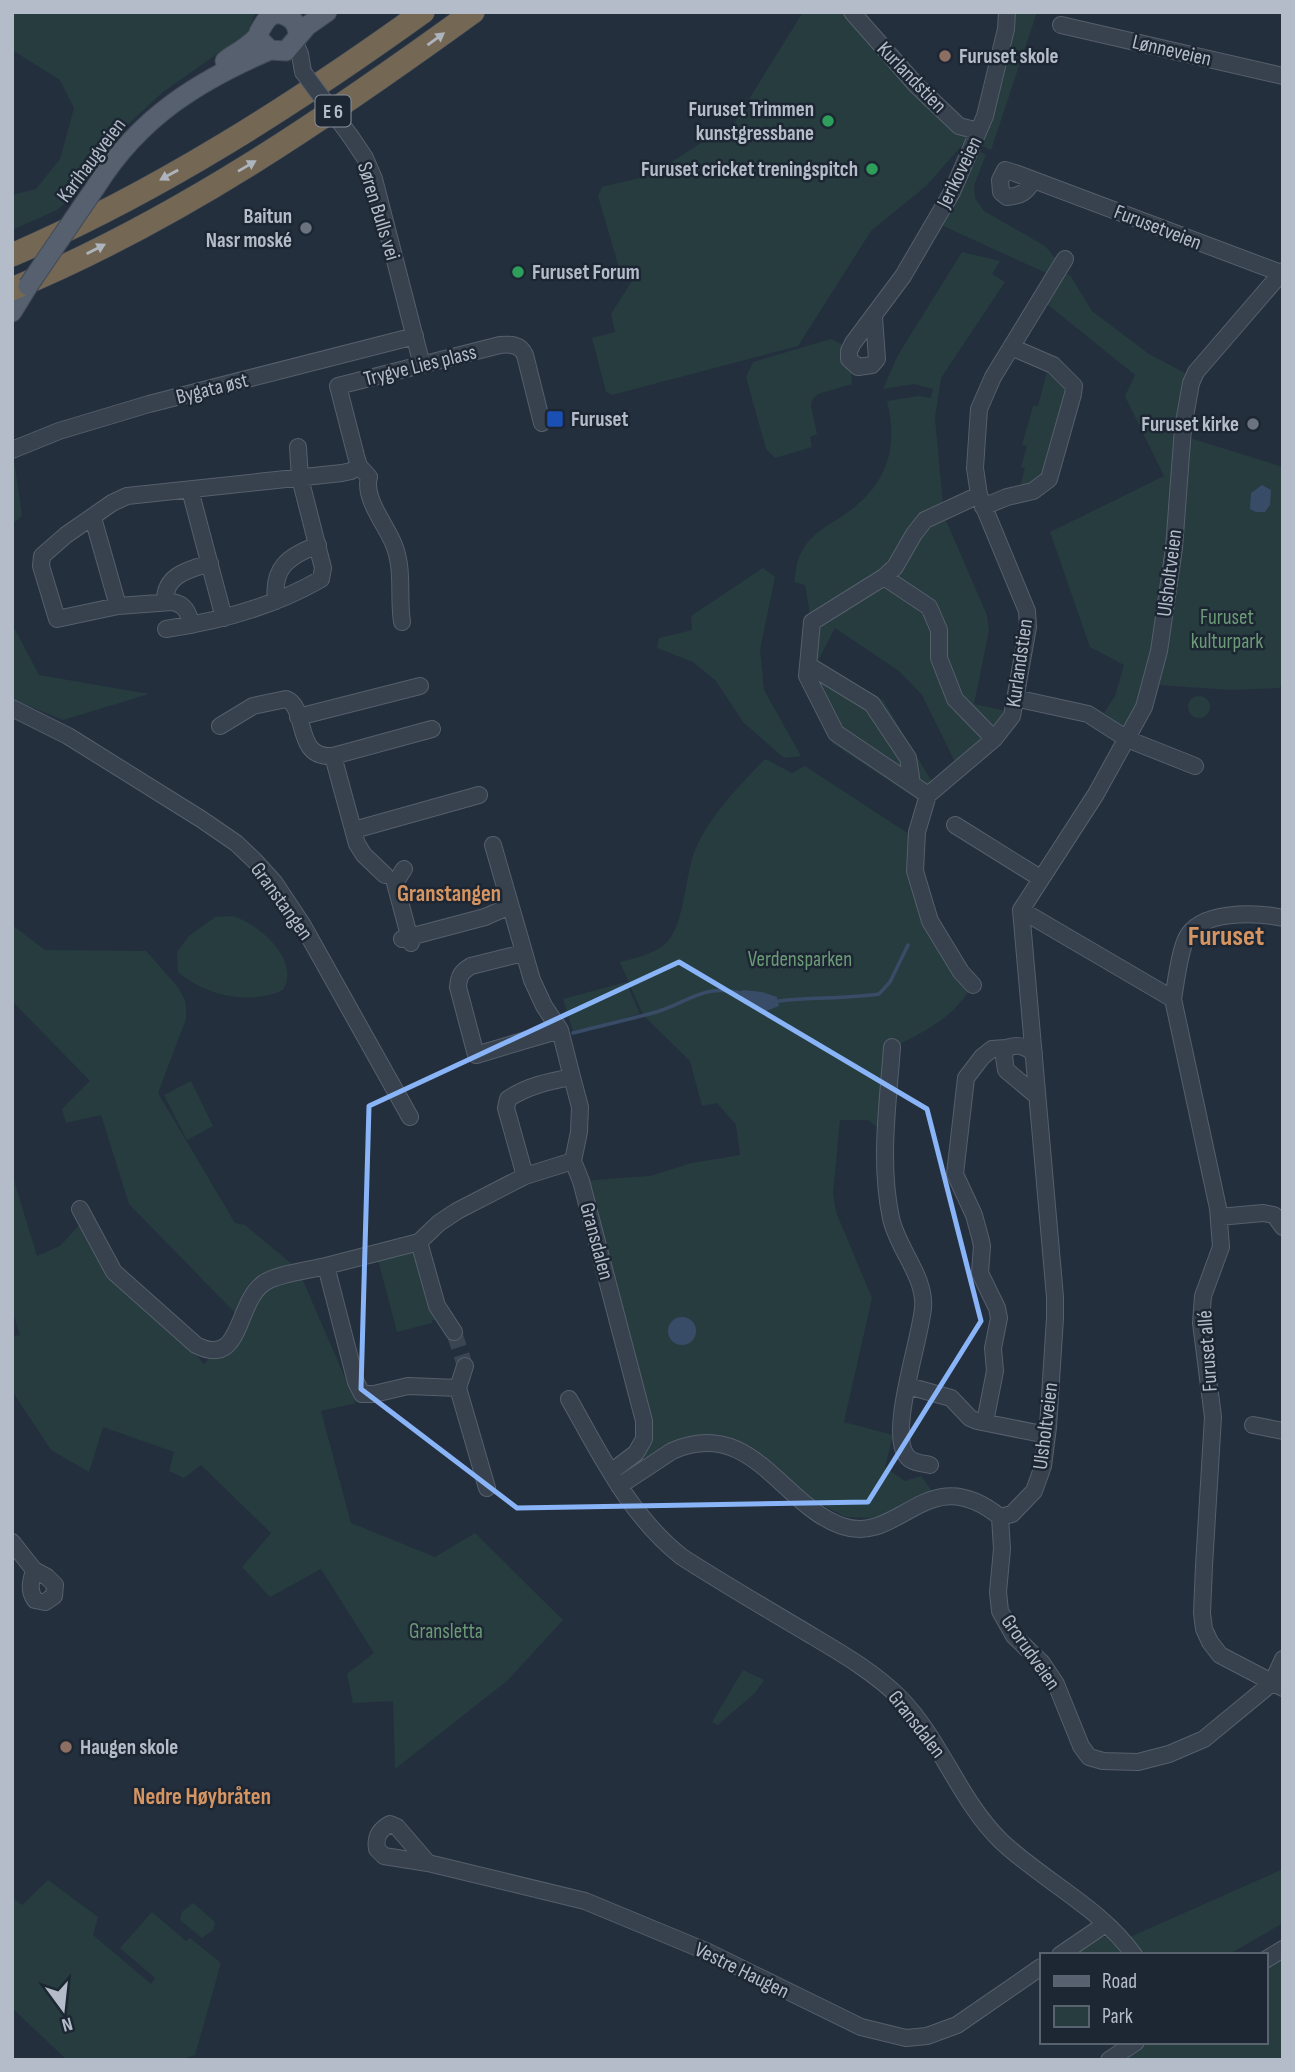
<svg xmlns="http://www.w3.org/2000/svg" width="1295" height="2072" font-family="'Sofia Sans Condensed',sans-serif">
  <rect width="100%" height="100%" fill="#242f3e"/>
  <path fill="#263c3f" d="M 12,12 L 256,12 L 247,33 L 163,92 L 126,126 L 97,160 L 75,195 L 57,210 L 12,230 L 12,195 L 36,189 L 60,159 L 74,108 L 60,80 L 12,50 Z
    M 803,12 L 852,12 L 970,129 L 965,142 L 926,186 L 871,231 L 798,346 L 612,395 L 606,392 L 592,338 L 615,332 L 611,314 L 632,281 L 619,268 L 598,196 L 602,187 L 651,175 L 701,143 L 723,141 Z
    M 1015,12 L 1037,12 L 991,150 L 980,145 Z
    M 977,150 L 986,155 L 974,185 L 975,198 L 984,211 L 1045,246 L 1056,259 L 1046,273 L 941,225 Z
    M 962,252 L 1000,261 L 992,274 L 1005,282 L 941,378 L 935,418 L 944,516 L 987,615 L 989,631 L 974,704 L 1007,711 L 988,737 L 955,762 L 922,695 L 899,671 L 835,628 L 818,661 L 883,700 L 932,782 L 918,800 L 832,743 L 802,679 L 818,661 L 805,585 L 794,582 C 796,573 796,562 800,555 C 809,535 827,526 844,515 C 886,486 899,450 887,401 L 918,396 L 931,398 L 933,389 L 914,384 L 883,389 L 898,355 Z
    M 1060,274 L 1070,275 L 1092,311 L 1149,354 L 1185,373 L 1154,651 L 1139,706 L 1125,729 L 1104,713 L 1115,696 L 1124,665 L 1090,647 L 1050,532 L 1164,476 L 1125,396 L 1135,375 L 1042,300 Z
    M 831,339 L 845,346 L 851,371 L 852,384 L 818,394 L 812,400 L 811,406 L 817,434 L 810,437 L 812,447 L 775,458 L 766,449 L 746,377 L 753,362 Z
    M 1048,368 L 1065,383 L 1068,394 L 1046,474 L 1038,481 L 1020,486 L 1025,468 L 1021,467 L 1027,446 L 1022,445 L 1033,406 L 1038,406 Z
    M 1190,438 L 1283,467 L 1283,685 L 1279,688 L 1231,690 L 1159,685 C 1179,604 1182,520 1190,438 Z
    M 12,444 L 22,516 L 12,524 Z
    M 763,568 L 775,577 L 760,650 L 764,690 L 801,756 L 784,758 L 743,722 L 716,681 L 693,662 L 657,648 L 659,638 L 692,630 L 691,616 Z
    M 12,624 L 39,675 L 149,694 L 63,720 L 12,699 Z
    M1188 707a11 11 0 1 1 22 0a11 11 0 1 1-22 0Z
    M 765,759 L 792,773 L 805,766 L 909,834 L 909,870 L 973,985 C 954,1016 930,1029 898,1045 L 885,1133 L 868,1120 L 840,1120 L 833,1194 L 836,1212 L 872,1298 L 844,1422 L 893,1435 L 885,1467 L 905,1481 L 921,1476 L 932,1491 L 878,1518 L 845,1517 L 812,1499 L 751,1446 L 720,1437 L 678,1440 L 647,1460 L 642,1449 L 581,1181 L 650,1176 L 692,1163 L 740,1155 L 736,1125 L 717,1103 L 702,1106 L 690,1061 L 643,1015 L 620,962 C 635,958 654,954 665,944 C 686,926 684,870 698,843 C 715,810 740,785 765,759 Z
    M 233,916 C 259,924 301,960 283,990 C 250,1006 204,995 178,972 L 177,952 L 189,936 L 215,917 Z
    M 12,925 L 45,950 L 146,951 L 178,987 L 185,1000 L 186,1009 L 186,1019 L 158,1093 L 235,1223 L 245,1225 L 298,1269 L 356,1403 L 321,1411 L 351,1523 L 435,1557 L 475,1533 L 563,1620 L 507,1681 L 395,1769 L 393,1701 L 353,1703 L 347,1674 L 374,1653 L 321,1569 L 270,1597 L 242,1567 L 271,1533 L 201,1465 L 184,1478 L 169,1471 L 174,1452 L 103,1427 L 89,1472 L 51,1450 L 12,1391 L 12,1337 L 20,1335 L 12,1310 L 12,1174 L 37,1256 L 60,1246 L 81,1223 L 204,1364 L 240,1318 L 129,1204 L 101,1115 L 66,1123 L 62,1109 L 90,1081 L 12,1001 Z
    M 626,982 L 640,1014 L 573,1032 L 563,999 Z
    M 191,1081 L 213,1126 L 187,1140 L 164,1095 Z
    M 412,1250 L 418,1256 L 435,1320 L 432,1320 L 432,1323 L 397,1332 L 378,1260 Z
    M 743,1670 L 764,1680 L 755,1693 L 718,1725 L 712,1722 Z
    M 1283,1869 L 1283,1923 L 1228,1955 L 1084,1955 L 1080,1950 L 1102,1937 L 1130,1937 Z
    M 48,1880 L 98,1917 L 93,1935 L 151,1984 L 155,1978 L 120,1948 L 152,1912 L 186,1941 L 190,1938 L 221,1963 L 195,2055 L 179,2060 L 67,2060 L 12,2008 L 12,1897 L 22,1905 Z
    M 193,1903 L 215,1922 L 213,1930 L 202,1938 L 180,1920 L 182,1912 Z
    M 1283,1958 L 1283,2060 L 1123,2060 L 1150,2042 L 1265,2042 L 1265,1969 Z"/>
  <path fill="#394c67" d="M 1262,485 L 1271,490 L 1270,505 L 1265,512 L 1256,512 L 1250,509 L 1251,493 Z
    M 742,990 L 762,992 L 777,997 L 779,1006 L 763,1012 L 740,998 Z
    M668 1331a14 14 0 1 1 28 0a14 14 0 1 1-28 0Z"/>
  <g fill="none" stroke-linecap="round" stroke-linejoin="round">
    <path stroke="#394c67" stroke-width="3.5" d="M 779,1001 C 813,997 845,999 879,994 L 890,982 L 908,945
      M 573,1033 C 599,1026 626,1020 653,1013 C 687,1004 702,983 741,993"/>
    <path stroke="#3a4453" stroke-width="16" stroke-dasharray="16 8" stroke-linecap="butt" d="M 454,1332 L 465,1366"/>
    <defs>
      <path id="minor" d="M 852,12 L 917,86 L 959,126 L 978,131
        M 1061,25 L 1283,76
        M 295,43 L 300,54 L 303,72
        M 351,137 L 365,158 L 374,179 L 422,365
        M 1033,180 C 1027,192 1021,196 1007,197 L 1001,192 L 1000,180 L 1005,170 L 1015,173 L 1281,273 L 1283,275
        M 874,317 L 877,359 L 872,365 L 858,367 L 849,359 L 849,351 L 853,343 L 903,276 L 952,192 L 985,116 L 1006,29 L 1007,12
        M 12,450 L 59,431 L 149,404 L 415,336
        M 190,490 L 224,618
        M 983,507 L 1007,497 L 1033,491 L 1049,479 L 1073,394 L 1074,386 L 1053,365 L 1011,347
        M 93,518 L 118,606
        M 884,577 L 929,607 L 939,630 L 939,658 L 955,699 L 994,739
        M 276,601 C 272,568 288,556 318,545
        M 165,602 C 164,575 188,570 210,563
        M 402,622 C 398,596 404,570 394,545 C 387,526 363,499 369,477 L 359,466 L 356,456 L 338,386 L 500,345 C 510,344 520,344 525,355 L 542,423
        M 191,625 C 189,613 185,604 172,602 L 118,606 L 57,619 L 41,566 L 42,556 L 66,535 L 112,503 L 127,496 L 342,473 L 351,471 L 359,466
        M 166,629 C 220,621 273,607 321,579 L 323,568 L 300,478 L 298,447
        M 808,665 L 872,704 L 908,758 L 912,784
        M 1015,698 L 1088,714 L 1127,739 L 1195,766
        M 12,708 L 68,736 L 201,819 L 236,843 L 255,861 L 274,882 L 302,924 L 410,1117
        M 298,717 L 420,686
        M 220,726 L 253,706 L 286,699 C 309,708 293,759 333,756
        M 928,795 L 836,733 L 807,676 L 812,622 L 884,577 L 895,567 L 914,534 L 925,520 L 979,495
        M 955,825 L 1040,878
        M 354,830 L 479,795
        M 404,869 L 395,883 L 411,943
        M 385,875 L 364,855 L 357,844 L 333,756 L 432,729
        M 1021,910 L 1173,999 L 1218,1208 L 1221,1247 L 1203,1296 L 1201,1323 L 1213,1417 L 1204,1566 L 1202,1613 L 1204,1629 L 1210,1642 L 1220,1655 L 1283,1688
        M 402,939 L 485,917 L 510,906
        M 523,953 L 471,966 C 461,972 459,976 458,987 L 476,1055 L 560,1030
        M 973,985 L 961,972 L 930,921 L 915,871 L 917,832 L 928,795 L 994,739 L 1012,716 L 1028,627 L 1027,611 L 979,495 L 975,468 L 979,409 L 993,377 L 1065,259
        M 1173,999 C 1176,983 1179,953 1186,939 C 1199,910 1256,912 1283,918
        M 892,1047 C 888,1104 879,1162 891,1218 C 897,1248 926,1277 923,1308 C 920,1341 889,1430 906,1455 C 911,1463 921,1463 930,1465
        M 1034,1054 C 1025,1045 1017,1044 1006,1048 L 1004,1057 L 1006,1070 L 1037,1096
        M 573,1161 L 581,1181 L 644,1421 L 644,1439 L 636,1453 L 611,1472
        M 525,1176 L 506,1108 L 508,1099 C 527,1086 550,1081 572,1077
        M 80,1209 L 114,1272 L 196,1345 C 243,1369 235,1303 264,1283 C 276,1274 310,1270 326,1266
        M 1219,1217 L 1263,1213 L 1274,1215 L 1283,1227
        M 419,1242 L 437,1306 L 454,1332
        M 465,1366 L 458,1388 L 487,1488
        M 908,1386 L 951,1398 L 970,1418 L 977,1421 L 1047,1435
        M 458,1388 L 408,1386 L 374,1394 L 362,1394 L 356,1382 L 326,1266 L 419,1242 L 439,1223 L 457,1211 L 525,1176 L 573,1161 L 579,1132 L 580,1107 L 572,1077 L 560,1030 L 544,1006 L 532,980 L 493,845
        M 569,1399 C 601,1456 630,1516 682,1557 C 724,1584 767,1609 809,1634 C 841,1653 874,1672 900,1698 C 941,1740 959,1800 1001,1841 C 1042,1880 1101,1908 1134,1955
        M 985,1422 L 995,1371 L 993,1348 L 999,1318 L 997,1308 L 980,1273 L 982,1246 L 980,1237 L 974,1215 L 955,1174 L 966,1078 L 982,1057 L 992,1049 L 1006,1048
        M 1253,1425 L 1283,1431
        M 619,1486 L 672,1451 C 752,1416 781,1505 842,1526 C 900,1546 927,1458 1000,1517 L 1012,1514 L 1034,1491 L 1043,1466 L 1048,1427 L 1055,1318 L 1055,1297 L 1021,910 L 1096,794 L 1144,707 L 1159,651 L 1174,548 L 1183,428 L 1191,383 L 1196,372 L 1283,271
        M 1000,1517 L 1002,1549 L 998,1592 L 1000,1611 L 1014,1636 L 1042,1663 L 1056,1684 L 1081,1746 L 1089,1757 L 1103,1761 L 1138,1762 L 1169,1754 L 1204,1739 L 1272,1683 L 1283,1659
        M 12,1542 L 34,1570 L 47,1577 L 55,1585 L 54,1596 L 45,1602 L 35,1600 C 28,1590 31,1581 34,1570
        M 428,1863 L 397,1827 L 390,1824 C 379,1830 375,1837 377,1849 L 384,1856 L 428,1863 L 585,1901 L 708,1952 L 861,2027 L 906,2038 L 927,2036 L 957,2025 L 1041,1967
        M 1060,1955 L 1104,1925
        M 1265,1960 L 1283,1949
        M 1109,2060 L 1136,2042"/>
      <path id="major" d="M 262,42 L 270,50 L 286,51 L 307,26 L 327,12
        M 225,61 C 232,55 241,51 248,45 C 252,42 258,37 259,32 C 265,21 272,7 288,17 C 296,21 298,28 298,36
        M 97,185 C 140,117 198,81 270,50
        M 12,312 L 28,286"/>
      <path id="highway" d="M 12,255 C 158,192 295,104 423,12
        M 12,289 C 178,220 328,117 473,12"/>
    </defs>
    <use href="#minor" stroke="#565f6c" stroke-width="18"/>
    <use href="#major" stroke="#414a57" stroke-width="21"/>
    <use href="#highway" stroke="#434c59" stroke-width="24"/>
    <use href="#minor" stroke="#38414e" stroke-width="16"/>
    <use href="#major" stroke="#56606e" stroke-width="19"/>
    <use href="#highway" stroke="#746855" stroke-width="23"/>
    <defs>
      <path id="minor-bridge" d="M 303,72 L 351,137"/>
      <path id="major-bridge" d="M 28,286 L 97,185"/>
    </defs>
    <use href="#minor-bridge" stroke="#565f6c" stroke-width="18" stroke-linecap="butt"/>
    <use href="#major-bridge" stroke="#414a57" stroke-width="21" stroke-linecap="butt"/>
    <use href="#minor-bridge" stroke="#38414e" stroke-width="16"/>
    <use href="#major-bridge" stroke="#56606e" stroke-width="19"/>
  </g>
  <defs><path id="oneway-solid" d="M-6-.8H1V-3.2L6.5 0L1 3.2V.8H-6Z" transform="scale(1.75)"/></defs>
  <g fill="#aeb4bd">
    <use href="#oneway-solid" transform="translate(436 39) rotate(-36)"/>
    <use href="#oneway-solid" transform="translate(247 166) rotate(-31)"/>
    <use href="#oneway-solid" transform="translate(169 175) rotate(151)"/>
    <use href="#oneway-solid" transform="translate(96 249) rotate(-27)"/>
  </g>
  <path fill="none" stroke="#8ab4f8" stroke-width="5" stroke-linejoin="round" d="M 679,962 L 927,1109 L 981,1321 L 868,1502 L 517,1508 L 361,1389 L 369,1106 Z"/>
  <g fill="#8d6e63" stroke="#1d2633" stroke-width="2.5">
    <circle cx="945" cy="56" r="7"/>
    <circle cx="66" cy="1747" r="7"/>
  </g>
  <g fill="#2e9e5b" stroke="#1d2633" stroke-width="2.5">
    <circle cx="828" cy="121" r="7"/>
    <circle cx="872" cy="169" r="7"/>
    <circle cx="518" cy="272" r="7"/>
  </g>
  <g fill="#6b7280" stroke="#1d2633" stroke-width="2.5">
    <circle cx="306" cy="228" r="7"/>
    <circle cx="1253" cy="424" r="7"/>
  </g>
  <rect fill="#1a4fb4" stroke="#1d2633" stroke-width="2.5" x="546" y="410" width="18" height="18" rx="3.5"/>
  <g text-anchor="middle" stroke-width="5" stroke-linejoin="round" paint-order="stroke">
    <rect fill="#1d2633" stroke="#878f9c" stroke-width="2" x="315.5" y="95.5" width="35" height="31" rx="5"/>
    <g font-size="19" font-weight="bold" fill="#b4bcc9">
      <text x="333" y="118">E 6</text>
    </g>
    <g font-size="21" fill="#b4bcc9" stroke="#1d2633">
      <text transform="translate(1172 50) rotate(13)" y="7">Lønneveien</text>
      <text transform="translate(912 77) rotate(46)" y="7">Kurlandstien</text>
      <text transform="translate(91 160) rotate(-53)" y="7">Karihaugveien</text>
      <text transform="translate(959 172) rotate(-64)" y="7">Jerikoveien</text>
      <text transform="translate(379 211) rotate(73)" y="7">Søren Bulls vei</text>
      <text transform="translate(1158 227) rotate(21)" y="7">Furusetveien</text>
      <text transform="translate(420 365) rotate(-14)" y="7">Trygve Lies plass</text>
      <text transform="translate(212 388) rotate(-14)" y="7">Bygata øst</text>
      <text transform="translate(1169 573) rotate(-83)" y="7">Ulsholtveien</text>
      <text transform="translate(1019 663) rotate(-82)" y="7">Kurlandstien</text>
      <text transform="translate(282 901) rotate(54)" y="7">Granstangen</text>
      <text transform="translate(597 1241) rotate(75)" y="7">Gransdalen</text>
      <text transform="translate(1207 1351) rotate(-94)" y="7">Furuset allé</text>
      <text transform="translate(1045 1426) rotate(-83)" y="7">Ulsholtveien</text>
      <text transform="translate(1031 1652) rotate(55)" y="7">Grorudveien</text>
      <text transform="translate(917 1724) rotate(52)" y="7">Gransdalen</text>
      <text transform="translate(742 1970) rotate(26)" y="7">Vestre Haugen</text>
    </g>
    <g font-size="21" font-weight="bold" fill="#b4bcc9" stroke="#1d2633" text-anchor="start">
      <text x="959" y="63">Furuset skole</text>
      <text x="814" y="116" text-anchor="end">Furuset Trimmen<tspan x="814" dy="24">kunstgressbane</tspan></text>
      <text x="858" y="176" text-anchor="end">Furuset cricket treningspitch</text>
      <text x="292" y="223" text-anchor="end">Baitun<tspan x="292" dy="24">Nasr moské</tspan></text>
      <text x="532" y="279">Furuset Forum</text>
      <text x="571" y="426">Furuset</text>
      <text x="1239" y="431" text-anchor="end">Furuset kirke</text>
      <text x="80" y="1754">Haugen skole</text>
    </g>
    <g font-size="21" fill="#6b9a76" stroke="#1d2633">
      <text x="1227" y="624">Furuset<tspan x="1227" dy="24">kulturpark</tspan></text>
      <text x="800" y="966">Verdensparken</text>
      <text x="446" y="1638">Gransletta</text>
    </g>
    <g font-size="23" font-weight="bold" fill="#d59563" stroke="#1d2633">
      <text x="449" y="901">Granstangen</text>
      <text x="202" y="1804">Nedre Høybråten</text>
    </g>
    <g font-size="28" font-weight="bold" fill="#d59563" stroke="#1d2633">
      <text x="1226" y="945">Furuset</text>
    </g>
  </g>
  <rect width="1295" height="2072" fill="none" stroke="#b4bcc9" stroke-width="28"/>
  <rect x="1040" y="1953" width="228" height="91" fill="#1d2633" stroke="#59626f" stroke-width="2"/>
  <rect x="1054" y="1976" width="35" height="10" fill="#56606e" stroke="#59626f" stroke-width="2"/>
  <text x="1102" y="1988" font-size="21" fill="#b4bcc9">Road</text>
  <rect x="1054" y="2006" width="35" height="21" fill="#263c3f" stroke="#59626f" stroke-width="2"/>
  <text x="1102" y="2023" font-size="21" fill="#b4bcc9">Park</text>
  <g transform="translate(63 2009) rotate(165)" stroke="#1d2633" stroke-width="5" paint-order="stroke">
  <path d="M0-5L12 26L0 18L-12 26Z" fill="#b4bcc9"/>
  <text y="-10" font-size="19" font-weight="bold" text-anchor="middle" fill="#b4bcc9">N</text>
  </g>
</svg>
